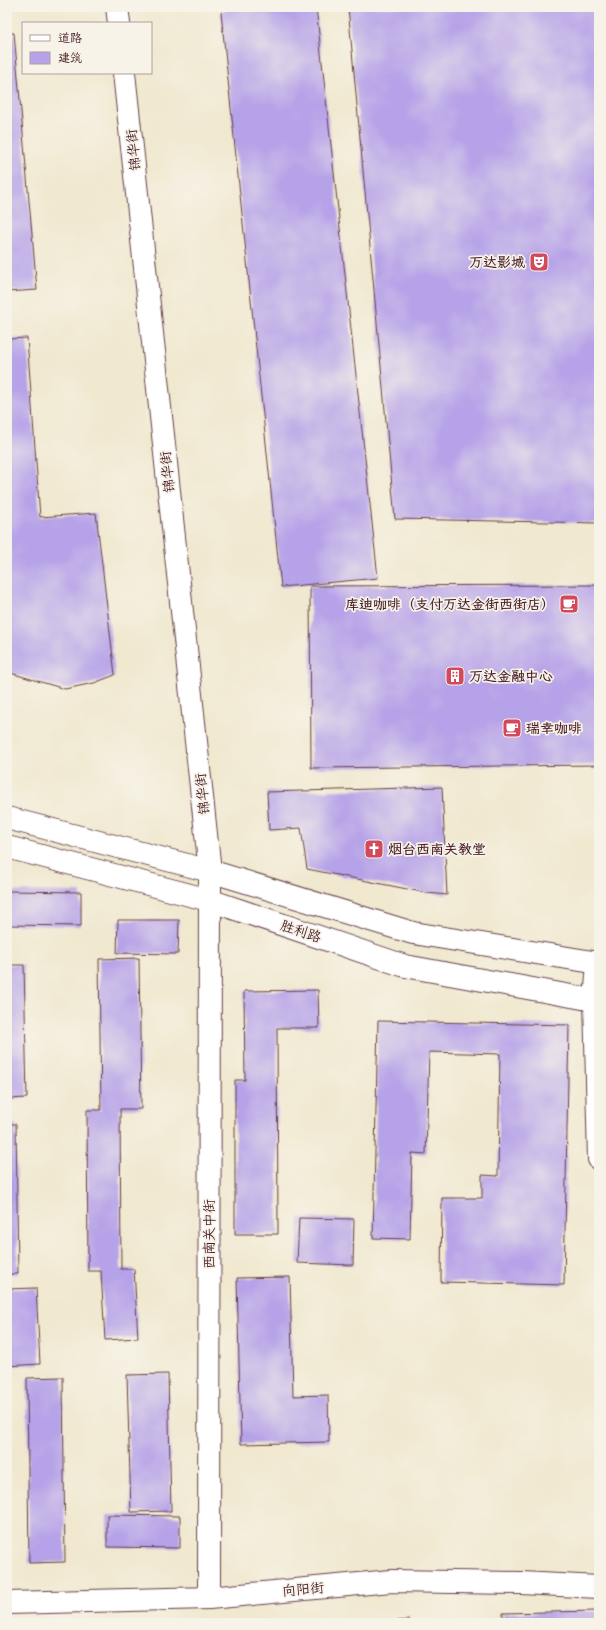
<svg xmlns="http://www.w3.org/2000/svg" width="606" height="1630" font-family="Mynerve,'LXGW WenKai TC',sans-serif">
  <rect width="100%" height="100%" fill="#f7f3e8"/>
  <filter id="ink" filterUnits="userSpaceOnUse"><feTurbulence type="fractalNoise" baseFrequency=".025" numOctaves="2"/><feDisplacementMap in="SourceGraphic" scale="8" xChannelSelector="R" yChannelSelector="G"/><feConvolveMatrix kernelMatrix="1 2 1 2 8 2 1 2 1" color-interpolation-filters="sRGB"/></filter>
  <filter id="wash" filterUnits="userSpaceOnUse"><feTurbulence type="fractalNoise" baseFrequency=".012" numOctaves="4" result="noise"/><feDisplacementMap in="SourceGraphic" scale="16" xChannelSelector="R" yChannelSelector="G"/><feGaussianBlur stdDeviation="0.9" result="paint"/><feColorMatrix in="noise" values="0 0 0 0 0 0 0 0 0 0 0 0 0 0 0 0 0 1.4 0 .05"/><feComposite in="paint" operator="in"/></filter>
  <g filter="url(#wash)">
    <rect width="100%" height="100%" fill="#f0e8cf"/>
    <g id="blocks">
      <path fill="#b5a2e8" d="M 227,7 L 316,7 L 378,578 L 281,587 L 221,13 Z
        M 348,7 L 599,7 L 599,523 L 395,519 Z
        M 7,33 L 14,33 L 37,290 L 7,292 Z
        M 27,338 L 40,517 L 96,513 L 115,675 L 94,683 L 65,689 L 7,672 L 7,339 Z
        M 599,585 L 599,765 L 311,768 L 310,586 Z
        M 442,787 L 447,895 L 427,893 L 307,869 L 301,828 L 269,830 L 267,792 Z
        M 7,891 L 81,892 L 81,926 L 7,925 Z
        M 118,920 L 179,920 L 178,954 L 117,953 Z
        M 139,958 L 141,1109 L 120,1109 L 121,1269 L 134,1269 L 138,1338 L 105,1340 L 101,1271 L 88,1271 L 87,1110 L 101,1110 L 99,959 Z
        M 7,965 L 24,965 L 27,1098 L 7,1099 Z
        M 318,990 L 319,1028 L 277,1028 L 278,1234 L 235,1234 L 235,1080 L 245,1080 L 244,991 Z
        M 378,1021 L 569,1025 L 564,1285 L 441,1282 L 442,1198 L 482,1198 L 482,1175 L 498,1176 L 500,1054 L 429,1052 L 426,1154 L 412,1153 L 410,1239 L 373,1238 Z
        M 7,1124 L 16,1124 L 18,1274 L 7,1274 Z
        M 299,1218 L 354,1219 L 353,1265 L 297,1263 Z
        M 290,1277 L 293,1396 L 328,1395 L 329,1442 L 241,1444 L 237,1278 Z
        M 36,1288 L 40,1364 L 7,1366 L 7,1289 Z
        M 168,1374 L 171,1511 L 131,1512 L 127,1375 Z
        M 63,1377 L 65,1562 L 29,1563 L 27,1378 Z
        M 107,1515 L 180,1516 L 180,1548 L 107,1547 Z
        M 597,1611 L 597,1623 L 503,1623 L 503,1613 Z
        M 409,1620 L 409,1623 L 386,1623 L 385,1622 Z"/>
    </g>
  </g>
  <g filter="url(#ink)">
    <use href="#blocks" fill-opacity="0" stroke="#633d44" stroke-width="1"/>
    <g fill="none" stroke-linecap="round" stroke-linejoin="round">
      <defs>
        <path id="street" d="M 598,963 L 595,1001 L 599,1159
          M 209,1598 L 210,871
          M 7,1603 L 209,1598 L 391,1581 L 521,1583 L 599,1587"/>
        <path id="secondary" d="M 117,7 L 119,23
          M 124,73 L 210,871"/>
        <path id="primary" d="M 7,818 L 210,871 L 413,933 L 599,963
          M 7,847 L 209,900 L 405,966 L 599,1001"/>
      </defs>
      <use href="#street" stroke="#633d44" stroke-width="24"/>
      <use href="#secondary" stroke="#633d44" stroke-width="24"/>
      <use href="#primary" stroke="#633d44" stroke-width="24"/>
      <use href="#street" stroke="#fff" stroke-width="22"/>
      <use href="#secondary" stroke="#fff" stroke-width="22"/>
      <use href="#primary" stroke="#fff" stroke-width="22"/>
    </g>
  </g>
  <defs>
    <symbol id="theatre-square" viewBox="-11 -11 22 22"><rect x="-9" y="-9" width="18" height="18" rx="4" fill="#d1495b" stroke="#f7f3e8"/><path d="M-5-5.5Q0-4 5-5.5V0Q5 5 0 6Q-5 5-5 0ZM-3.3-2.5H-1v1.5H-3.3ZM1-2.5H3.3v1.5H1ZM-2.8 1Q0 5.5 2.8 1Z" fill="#fff"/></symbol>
    <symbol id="cafe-square" viewBox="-11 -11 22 22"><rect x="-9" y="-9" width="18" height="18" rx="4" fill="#d1495b" stroke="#f7f3e8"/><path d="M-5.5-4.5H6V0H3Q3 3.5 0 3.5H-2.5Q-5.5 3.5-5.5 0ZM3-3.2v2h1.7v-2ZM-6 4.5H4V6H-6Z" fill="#fff"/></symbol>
    <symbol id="building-square" viewBox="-11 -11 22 22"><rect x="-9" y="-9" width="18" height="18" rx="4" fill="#d1495b" stroke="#f7f3e8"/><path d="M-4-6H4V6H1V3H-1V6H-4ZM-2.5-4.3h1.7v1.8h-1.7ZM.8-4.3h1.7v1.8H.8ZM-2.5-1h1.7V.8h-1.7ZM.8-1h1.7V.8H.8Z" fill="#fff"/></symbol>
    <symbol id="church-square" viewBox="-11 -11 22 22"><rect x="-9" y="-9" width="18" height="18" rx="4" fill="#d1495b" stroke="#f7f3e8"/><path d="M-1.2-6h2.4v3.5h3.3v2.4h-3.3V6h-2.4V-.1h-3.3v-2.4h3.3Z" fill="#fff"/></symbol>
  </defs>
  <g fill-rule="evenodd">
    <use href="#theatre-square" x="528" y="251" width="22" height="22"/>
    <use href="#cafe-square" x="558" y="593" width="22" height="22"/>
    <use href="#building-square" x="444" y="665" width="22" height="22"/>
    <use href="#cafe-square" x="501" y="717" width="22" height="22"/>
    <use href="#church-square" x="363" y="838" width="22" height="22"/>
  </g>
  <g text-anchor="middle" stroke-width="3.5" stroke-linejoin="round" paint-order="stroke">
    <g font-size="14" fill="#4a1f2b" stroke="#f7f3e8">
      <text transform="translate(133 150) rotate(-96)" y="5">锦华街</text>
      <text transform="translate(167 472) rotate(-96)" y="5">锦华街</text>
      <text transform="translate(202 794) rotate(-96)" y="5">锦华街</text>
      <text transform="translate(301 931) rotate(18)" y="5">胜利路</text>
      <text transform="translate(209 1234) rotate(-90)" y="5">西南关中街</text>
      <text transform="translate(303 1589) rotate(-5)" y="5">向阳街</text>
    </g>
    <g font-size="14" font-weight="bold" fill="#4a1f2b" stroke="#f7f3e8" text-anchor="start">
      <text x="525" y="267" text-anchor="end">万达影城</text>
      <text x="555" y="609" text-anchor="end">库迪咖啡（支付万达金街西街店）</text>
      <text x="469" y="681">万达金融中心</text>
      <text x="526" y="733">瑞幸咖啡</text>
      <text x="388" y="854">烟台西南关教堂</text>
    </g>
  </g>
  <rect width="606" height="1630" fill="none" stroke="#f7f3e8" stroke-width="24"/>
  <rect x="22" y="22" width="130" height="52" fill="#f7f3e8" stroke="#b29e9c"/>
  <rect x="30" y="35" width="20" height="6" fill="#ffffff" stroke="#b29e9c"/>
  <text x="58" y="42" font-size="12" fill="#4a1f2b">道路</text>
  <rect x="30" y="52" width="20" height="12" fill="#b5a2e8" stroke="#b29e9c"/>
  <text x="58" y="62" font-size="12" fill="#4a1f2b">建筑</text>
</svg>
